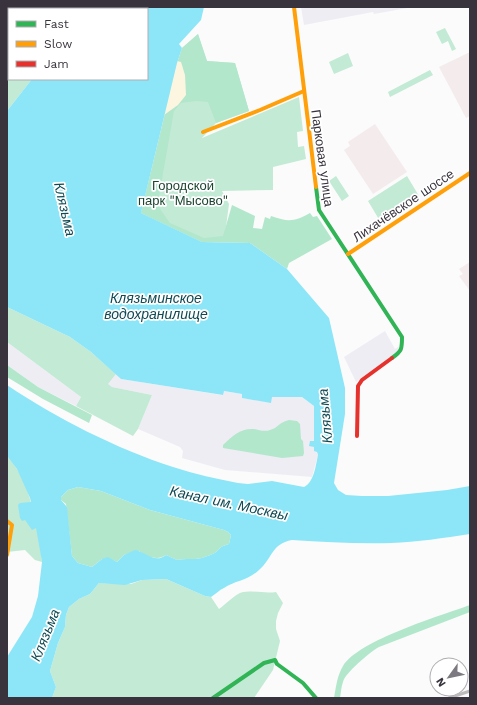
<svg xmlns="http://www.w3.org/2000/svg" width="477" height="705" font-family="'Work Sans',sans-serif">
  <rect width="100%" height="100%" fill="#fbfbfb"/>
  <path fill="#eeedf4" d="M 301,7 L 413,7 L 374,14 L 373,12 L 304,25 Z
    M 385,331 L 395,349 L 399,346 L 398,352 L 394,356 L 356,382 L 344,357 Z
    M 7,342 L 81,397 L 76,406 L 38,387 L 7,365 Z
    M 116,374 L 121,379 L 222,395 L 223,391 L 242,394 L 242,398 L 271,402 L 271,397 L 302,397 L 314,406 L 314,442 L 309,445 L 314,447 L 318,455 L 312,477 L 225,470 L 182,458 L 183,451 L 180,447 L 138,429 L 152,395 L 112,387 L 107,384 Z"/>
  <path fill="#f4ebed" d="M 470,52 L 470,116 L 466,118 L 439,67 Z
    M 375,124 L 407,172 L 373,194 L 344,150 L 350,146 L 348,142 Z
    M 470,262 L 470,291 L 459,276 L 463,274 L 459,269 Z"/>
  <path fill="#c3ead5" d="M 7,13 L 9,14 L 9,79 L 32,79 L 7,111 Z
    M 445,28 L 456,49 L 452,51 L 448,41 L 442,44 L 436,32 Z
    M 198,34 L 207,61 L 235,63 L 249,111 L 216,123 L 202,138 L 299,97 L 303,131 L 297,132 L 298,147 L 304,146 L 306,159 L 273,167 L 273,190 L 222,191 L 229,204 L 224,242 L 202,242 L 141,213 L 182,48 Z
    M 348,53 L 353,66 L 334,74 L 329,62 Z
    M 430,70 L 433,75 L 390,97 L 388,92 Z
    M 336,176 L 349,196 L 342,201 L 329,181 Z
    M 407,176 L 419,196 L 380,221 L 368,201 Z
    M 7,307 L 70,337 L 91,352 L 116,374 L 108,384 L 112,387 L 152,395 L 138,429 L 133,436 L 76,406 L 81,397 L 7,342 Z
    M 7,456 C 10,460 14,464 17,469 C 32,492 39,535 42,562 L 35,560 L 25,550 L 7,552 Z
    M 166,579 L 205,596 L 211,597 L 219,609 C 226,604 235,594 243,592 C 252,590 265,594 276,592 L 283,603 L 278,613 L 276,621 L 276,629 L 280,641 L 273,670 L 254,698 L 52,698 L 56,687 L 50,671 L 58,643 L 65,627 L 66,615 L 69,607 L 79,599 L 90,594 L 99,583 L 131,584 L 142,580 Z"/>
  <path fill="#b2e7cc" d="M 198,34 L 207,61 L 235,63 L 249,111 L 216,123 L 208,102 L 196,101 L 181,103 L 174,111 L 158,202 L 160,209 L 170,223 L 204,238 L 223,236 L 232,205 L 255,216 L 253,228 L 262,229 L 265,217 L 270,219 L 271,216 C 288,222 294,222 310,213 L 313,217 L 317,216 L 332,239 L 289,263 L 287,269 L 250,243 L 202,242 L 141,213 L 177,63 L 182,48 Z
    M 7,365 L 38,387 L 92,415 L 89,423 L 43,399 L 7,377 Z
    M 289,420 L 297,421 L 300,424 L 301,439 L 303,441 L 304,453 L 303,456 L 282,458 L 223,448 L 223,445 C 232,436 241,428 254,429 C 259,430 265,432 270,430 C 278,428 279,422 289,420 Z
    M 78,487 L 101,491 L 150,510 L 224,530 L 228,532 L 231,535 L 229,544 C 227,545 225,545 223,546 C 220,547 218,551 216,552 C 214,554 204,557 202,558 C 193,560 185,558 177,560 L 166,555 C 158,561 147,557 139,551 L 124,555 L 117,562 L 113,560 L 102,559 L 92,567 L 78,563 L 72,556 L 66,504 L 61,500 L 61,497 L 68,490 Z
    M 470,605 L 470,612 L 379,647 C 370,652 345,673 343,682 C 341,687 341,693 340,698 L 334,698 C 336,687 337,676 343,666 C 359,640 440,616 470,605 Z"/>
  <path fill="#fcf6e1" d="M 177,61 L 181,62 L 185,75 L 186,95 L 178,105 L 164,115 Z"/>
  <path fill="#8ce6f7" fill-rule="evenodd" d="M 7,7 L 204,7 L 201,20 L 179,44 L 182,48 L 177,63 L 141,213 L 202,242 L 250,243 L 287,269 L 329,318 L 345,388 L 345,414 L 334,483 L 338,490 L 346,495 L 362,496 L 388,496 L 447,490 L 470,486 L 470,534 C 444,538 417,542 391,543 C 358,544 325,542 292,540 C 271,544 273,558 259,570 C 247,581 236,580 224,588 C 219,590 216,594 211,597 L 205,596 L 166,579 L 142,580 L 125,585 L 99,583 L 90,594 L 79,599 L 69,607 L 66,615 L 65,627 L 58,643 L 50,671 L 56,687 L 52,698 L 7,698 L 7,657 L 32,617 L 38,596 L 42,562 L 36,528 L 32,530 L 25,520 L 22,521 L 20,518 L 18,505 L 20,503 L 31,502 L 30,498 L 17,469 L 7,456 L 7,385 C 56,418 117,449 173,467 C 195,474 217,479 238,483 L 248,484 L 272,481 L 304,487 C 314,483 316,464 318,455 L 317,452 L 314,451 L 314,447 L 309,446 L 310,441 L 314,441 L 314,406 L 302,397 L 272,397 L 271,403 L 242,398 L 242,394 L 224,391 L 223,395 L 121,379 L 91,352 L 70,337 L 7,307 L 7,111 L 32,79 L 147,79 L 147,9 L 9,9 L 9,15 L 7,14 ZM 78,487 L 101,491 L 150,510 L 224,530 L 228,532 L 231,535 L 229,544 C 227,545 225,545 223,546 C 220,547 218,551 216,552 C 214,554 204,557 202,558 C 193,560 185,558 177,560 L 166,555 C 155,564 146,552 135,550 L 124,555 L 117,562 L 108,557 L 102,559 L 92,567 L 78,563 L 72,556 L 67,507 L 61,500 L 61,497 L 68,490 Z"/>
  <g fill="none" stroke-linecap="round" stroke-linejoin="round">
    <path stroke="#bdbaba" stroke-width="3" d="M 449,698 L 470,691"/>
    <path stroke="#30b455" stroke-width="4" d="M 316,187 L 319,210 L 402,337 C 402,349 402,351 392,358
      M 213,698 L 264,663 L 275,660 L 277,664 L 303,683 L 316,698"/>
    <path stroke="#ff9f0a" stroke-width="4" d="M 294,7 L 316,187
      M 203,132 L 260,110 L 304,91
      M 348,254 L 470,173
      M 7,521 L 12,525 L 7,555"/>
    <path stroke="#e5322d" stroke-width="4" d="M 357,436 L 358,386 L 362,380 L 392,358"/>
  </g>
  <g text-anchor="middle" stroke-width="3.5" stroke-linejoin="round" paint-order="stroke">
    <g font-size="13" fill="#39333d" stroke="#fff">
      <text transform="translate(323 158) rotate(82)" y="5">Парковая улица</text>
      <text transform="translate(403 205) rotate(-34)" y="5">Лихачёвское шоссе</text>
    </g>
    <g font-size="13" fill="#1b4430" stroke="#fff">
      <text x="183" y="190">Городской<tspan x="183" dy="15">парк "Мысово"</tspan></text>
    </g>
    <g font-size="14" font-style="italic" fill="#0f4953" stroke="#fff">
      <text transform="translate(65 209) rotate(77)" y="5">Клязьма</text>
      <text x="156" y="303">Клязьминское<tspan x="156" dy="16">водохранилище</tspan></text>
      <text transform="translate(325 416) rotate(-95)" y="5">Клязьма</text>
      <text transform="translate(229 503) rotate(12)" y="5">Канал им. Москвы</text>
      <text transform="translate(45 635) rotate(-68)" y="5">Клязьма</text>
    </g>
  </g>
  <rect width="477" height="705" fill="none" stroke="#39333d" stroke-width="16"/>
  <rect x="8" y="8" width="140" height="72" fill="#ffffff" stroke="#b0adb1"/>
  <rect x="16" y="21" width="20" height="6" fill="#30b455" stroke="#b0adb1"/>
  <text x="44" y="28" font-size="12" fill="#39333d">Fast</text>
  <rect x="16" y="41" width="20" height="6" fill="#ff9f0a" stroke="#b0adb1"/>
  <text x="44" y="48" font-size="12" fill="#39333d">Slow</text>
  <rect x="16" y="61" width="20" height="6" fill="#e5322d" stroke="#b0adb1"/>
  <text x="44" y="68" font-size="12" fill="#39333d">Jam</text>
  <g transform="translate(449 677) rotate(237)"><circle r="19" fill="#ffffff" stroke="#b0adb1"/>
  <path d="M0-3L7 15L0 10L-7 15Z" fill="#7d7980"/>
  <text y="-6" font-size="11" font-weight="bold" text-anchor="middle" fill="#39333d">N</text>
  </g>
</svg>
